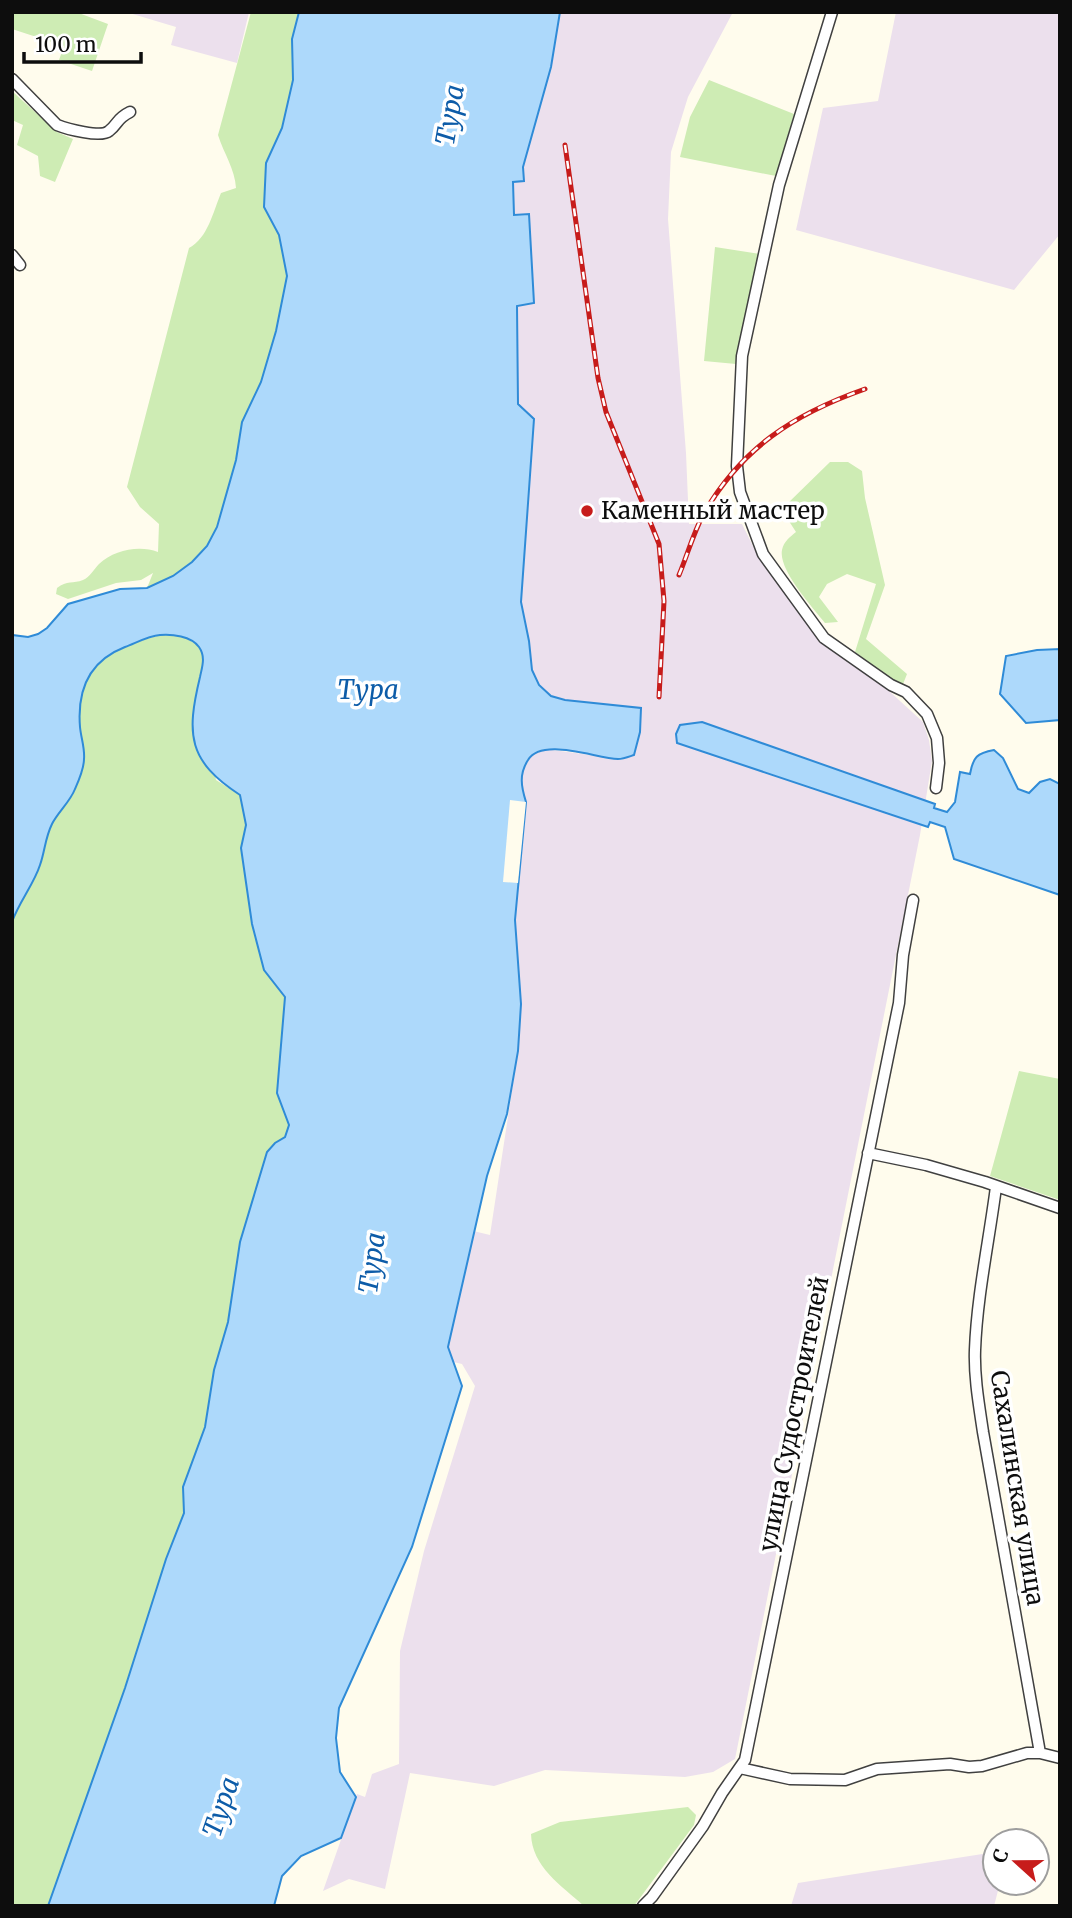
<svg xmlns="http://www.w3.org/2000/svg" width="1072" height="1918" font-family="Merriweather,serif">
  <rect width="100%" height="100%" fill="#fffced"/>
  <path fill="#ece0ed" d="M 126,12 L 249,12 L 237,63 L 171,45 L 176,27 Z
    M 560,12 L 733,12 L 688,97 L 671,152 L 668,219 L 686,453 L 689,524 L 742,524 L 759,558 L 822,644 L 888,690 L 923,722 L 929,740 L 932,761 L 920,835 L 735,1759 L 713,1772 L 685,1777 L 545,1770 L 494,1786 L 410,1773 L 385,1889 L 349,1879 L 323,1891 L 357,1794 L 365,1797 L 372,1774 L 399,1764 L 400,1651 L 424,1551 L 475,1386 L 462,1364 L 437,1358 L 465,1229 L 490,1235 L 518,1051 L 521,1004 L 515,920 L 526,802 L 521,785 L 522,769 L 531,755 L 545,749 L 621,759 L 633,755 L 640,732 L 641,708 L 565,700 L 551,696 L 539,685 L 532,670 L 529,641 L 521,602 L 534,419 L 518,404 L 517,306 L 534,303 L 529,214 L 513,215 L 513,181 L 524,180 L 523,167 L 551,67 Z
    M 896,12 L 1060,12 L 1060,234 L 1014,290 L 796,230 L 823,108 L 878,101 Z
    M 995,1852 L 995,1883 L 1000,1883 L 994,1906 L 791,1906 L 798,1883 Z"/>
  <path fill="#ceecb4" d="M 12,12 L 76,12 L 108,24 L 92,71 L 59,60 L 64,46 L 12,29 Z
    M 251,12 L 299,12 L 292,39 L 293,80 L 282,128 L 266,163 L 264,207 L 279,235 L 287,276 L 276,331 L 261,382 L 242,422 L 236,460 L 217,527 L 207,545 L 192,562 L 173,576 L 147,588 L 153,573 L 141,580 L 116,583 L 68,599 L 56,594 L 57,588 C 67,580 73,584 83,580 C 90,577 94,569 99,564 C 114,550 139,545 158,552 L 159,524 L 140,507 L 127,487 L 189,248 C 208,238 213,212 221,193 L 236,188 C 235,169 224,154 218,135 Z
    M 709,80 L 794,114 L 776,176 L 680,157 L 690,117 Z
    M 12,91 L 57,132 L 73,139 L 55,182 L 40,176 L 38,156 L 17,145 L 23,125 L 12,120 Z
    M 715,247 L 760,254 L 736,364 L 704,361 Z
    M 830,462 L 848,462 L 862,471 L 865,498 L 885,585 L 866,639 L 907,674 L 903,684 L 894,682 L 855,652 L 876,584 L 847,574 L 827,584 L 819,597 L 838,622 L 825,623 C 813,608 778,570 782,550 C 784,541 790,537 796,532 L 785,515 L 787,504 Z
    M 171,634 L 186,638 L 199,646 L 204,660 L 198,687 L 216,780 L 240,795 L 246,825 L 241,848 L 252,924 L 264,970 L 285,997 L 277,1093 L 289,1125 L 285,1137 L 275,1143 L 267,1152 L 240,1242 L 228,1322 L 214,1370 L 205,1427 L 184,1487 L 184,1513 L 166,1559 L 125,1688 L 48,1906 L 12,1906 L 12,922 C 19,903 30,887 39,869 C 46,852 45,834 55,818 C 61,809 70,801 74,792 C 79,782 85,767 84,756 C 84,747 81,738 80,729 C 76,691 89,661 125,647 C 141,641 154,635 171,634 Z
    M 1019,1071 L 1060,1079 L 1060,1200 L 990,1176 Z
    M 688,1807 L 696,1815 L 694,1825 L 634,1906 L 584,1906 C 561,1885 532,1867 531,1834 L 560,1822 Z"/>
  <path fill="#add9fb" stroke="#2f8bd7" stroke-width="2" d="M 299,12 L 560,12 L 551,67 L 523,167 L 524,181 L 513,182 L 514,215 L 529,214 L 534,303 L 517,306 L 518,404 L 534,419 L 521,602 L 529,641 L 532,670 L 539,685 L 551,696 L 565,700 L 641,708 L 640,732 L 634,755 C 628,757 623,759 618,759 C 595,758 542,737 528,760 C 519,774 521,786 526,802 L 515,920 L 521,1004 L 518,1051 L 507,1114 L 487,1176 L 448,1347 L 462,1386 L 412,1547 L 339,1708 L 336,1738 L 340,1772 L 356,1797 L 341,1838 L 301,1856 L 282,1876 L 274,1906 L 48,1906 L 125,1688 L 166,1559 L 184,1513 L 183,1487 L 205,1427 L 214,1370 L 228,1322 L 240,1242 L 267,1152 L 275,1143 L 285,1137 L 289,1125 L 277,1093 L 285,997 L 264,970 L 252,924 L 241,848 L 246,825 L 240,795 C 188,761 186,735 200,677 C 202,667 206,657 199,647 C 191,636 172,634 160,635 C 148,636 136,643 125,647 C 89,661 77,690 80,727 C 81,738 85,748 84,759 C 84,769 79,780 75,789 C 70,802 58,812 52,824 C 45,838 45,851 40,865 C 34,884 19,902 12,922 L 12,635 L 28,637 L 38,634 L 47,628 L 68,604 L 120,589 L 147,588 L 173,576 L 192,562 L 207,546 L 217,527 L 236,460 L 242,422 L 261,382 L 276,331 L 287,276 L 279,235 L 264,207 L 266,163 L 282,128 L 293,80 L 292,39 Z
    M 1060,649 L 1060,720 L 1026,723 L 1000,694 L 1006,656 L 1037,650 Z
    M 702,722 L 935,804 L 934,808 L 947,812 L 955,802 L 960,772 L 970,774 C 973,757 977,753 994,750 L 1003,758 L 1018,789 L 1029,793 L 1040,782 L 1050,779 L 1060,784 L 1060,895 L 954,859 L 945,827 L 930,822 L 928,827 L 677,743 L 676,734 L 680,725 Z"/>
  <path fill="#fffced" d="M 510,800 L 526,802 L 518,883 L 503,882 Z"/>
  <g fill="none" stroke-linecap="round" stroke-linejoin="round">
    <defs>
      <path id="minor" d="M 832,12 L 779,185 L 742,356 L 737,466 L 740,492 L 763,554 L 824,638 L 891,685 L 906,692 L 927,714 L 937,738 L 939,763 L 936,788
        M 12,79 L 57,125 C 67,129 101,138 109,131 C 119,123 116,119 130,112
        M 12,255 L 20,265
        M 868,1153 L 926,1165 L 985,1182 L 1060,1208
        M 996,1187 C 989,1241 977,1296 975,1350 C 974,1377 979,1405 983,1432 L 1040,1753
        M 740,1768 L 790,1779 L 845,1780 L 877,1769 L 950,1764 L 969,1767 L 982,1766 L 1027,1753 L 1040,1753 L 1060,1758
        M 643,1906 L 652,1897 L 703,1826 L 722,1793 L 745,1760 L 899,1003 L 903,955 L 913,900"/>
    </defs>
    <use href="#minor" stroke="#404040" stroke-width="13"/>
    <use href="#minor" stroke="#fff" stroke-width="10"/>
    <defs>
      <path id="rail" d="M 565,145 L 598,378 L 606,412 L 659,544 L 664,601 L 659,697
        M 679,575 C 687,556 693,534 703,515 C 741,448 794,414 865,389"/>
    </defs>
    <use href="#rail" stroke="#c71c1b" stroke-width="5"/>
    <use href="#rail" stroke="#fff" stroke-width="2.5" stroke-dasharray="8" stroke-linecap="butt"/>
  </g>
  <circle fill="#c71c1b" stroke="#fff" stroke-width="2.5" cx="587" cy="511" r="7"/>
  <g text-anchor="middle" stroke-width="7" stroke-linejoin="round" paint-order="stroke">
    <g font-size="24" fill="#0d0d0d" stroke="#fff" text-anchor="start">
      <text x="601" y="519">Каменный мастер</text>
    </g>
    <g font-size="24" fill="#0d0d0d" stroke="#fff">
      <text transform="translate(794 1414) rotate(-79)" y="8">улица Судостроителей</text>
      <text transform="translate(1017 1488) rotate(81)" y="8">Сахалинская улица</text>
    </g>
    <g font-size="26" font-style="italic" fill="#0d5ca8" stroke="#fff">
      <text transform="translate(450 115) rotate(-80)" y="9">Тура</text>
      <text x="368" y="699">Тура</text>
      <text transform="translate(372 1263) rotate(-82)" y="9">Тура</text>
      <text transform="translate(221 1807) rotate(-71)" y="9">Тура</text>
    </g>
  </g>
  <rect width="1072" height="1918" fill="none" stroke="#0d0d0d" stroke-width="28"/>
  <g transform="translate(1016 1862) rotate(291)"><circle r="33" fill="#ffffff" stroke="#9e9e9e" stroke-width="2"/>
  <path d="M0-5L12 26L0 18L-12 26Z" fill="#c71c1b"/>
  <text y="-10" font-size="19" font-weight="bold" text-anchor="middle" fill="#0d0d0d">С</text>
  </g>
  <path d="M24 52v10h117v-10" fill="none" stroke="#0d0d0d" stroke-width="3.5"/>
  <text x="35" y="52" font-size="21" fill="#0d0d0d" stroke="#ffffff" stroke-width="5" paint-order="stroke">100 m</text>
</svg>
